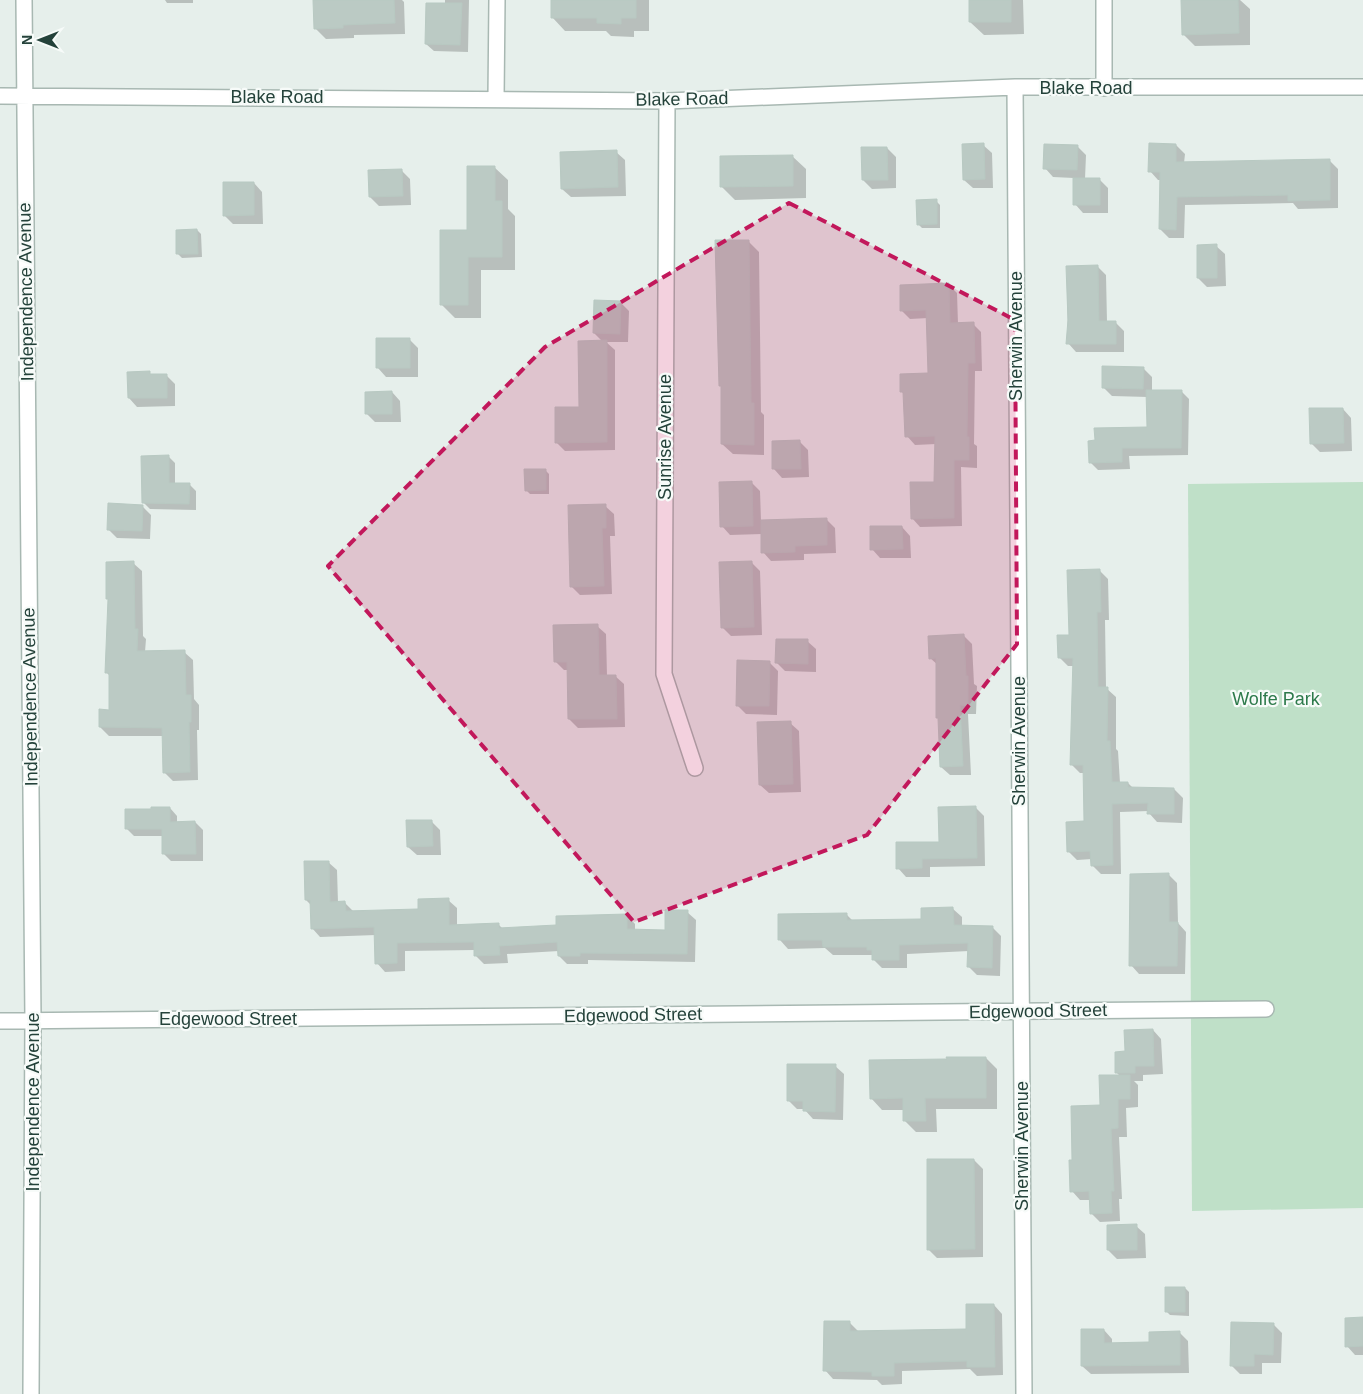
<svg xmlns="http://www.w3.org/2000/svg" width="1363" height="1394" font-family="Helvetica,sans-serif">
  <rect width="100%" height="100%" fill="#e6efeb"/>
  <path fill="#bfe0c8" d="M 1363,482 L 1363,1208 L 1192,1211 L 1188,484 Z"/>
  <path fill="#0003" d="M 165,0 L 193,0 L 193,3 L 167,3 Z
    M 290,0 L 402,0 L 404,2 L 405,34 L 354,35 L 354,38 L 326,39 L 315,28 L 314,0 Z
    M 445,0 L 469,0 L 468,52 L 434,51 L 426,44 L 445,4 Z
    M 552,0 L 649,0 L 649,31 L 634,31 L 634,37 L 611,36 L 606,31 L 565,31 L 552,17 Z
    M 970,0 L 1023,0 L 1024,34 L 984,35 L 970,22 Z
    M 1182,0 L 1240,0 L 1250,9 L 1250,45 L 1195,46 L 1183,34 Z
    M 983,145 L 992,153 L 993,188 L 973,188 L 964,180 Z
    M 1176,145 L 1185,154 L 1184,163 L 1329,160 L 1338,169 L 1338,208 L 1298,209 L 1293,203 L 1185,205 L 1184,238 L 1169,238 L 1160,229 L 1161,180 L 1158,180 L 1150,171 Z
    M 1077,146 L 1086,155 L 1085,179 L 1099,179 L 1108,188 L 1108,213 L 1083,213 L 1075,204 L 1074,178 L 1053,177 L 1045,168 Z
    M 887,148 L 896,157 L 896,188 L 872,189 L 863,180 Z
    M 616,152 L 625,160 L 626,196 L 571,197 L 562,189 Z
    M 792,156 L 806,169 L 806,198 L 735,200 L 721,186 Z
    M 494,167 L 508,180 L 508,209 L 515,216 L 515,270 L 481,270 L 481,318 L 455,318 L 442,305 Z
    M 401,170 L 410,179 L 411,205 L 379,206 L 370,197 Z
    M 254,183 L 262,192 L 263,224 L 233,224 L 224,215 Z
    M 936,201 L 940,205 L 940,228 L 922,228 L 918,224 Z
    M 197,230 L 201,234 L 202,257 L 182,258 L 178,254 Z
    M 748,241 L 759,252 L 761,412 L 764,415 L 764,455 L 733,454 L 722,444 L 722,388 L 720,385 Z
    M 1216,246 L 1225,254 L 1226,286 L 1207,287 L 1198,278 Z
    M 1097,266 L 1106,275 L 1107,322 L 1115,322 L 1124,331 L 1124,352 L 1076,352 L 1068,343 L 1067,267 Z
    M 949,285 L 957,293 L 958,324 L 973,324 L 981,332 L 982,371 L 975,371 L 974,444 L 977,446 L 977,468 L 961,467 L 962,526 L 920,527 L 912,518 L 935,483 L 936,444 L 915,445 L 907,436 L 905,395 L 902,392 L 929,375 L 928,318 L 910,319 L 902,311 Z
    M 620,302 L 629,311 L 628,342 L 606,342 L 615,350 L 615,450 L 565,451 L 556,442 L 580,408 L 603,342 L 594,333 Z
    M 409,339 L 418,348 L 418,377 L 386,377 L 378,368 Z
    M 1143,368 L 1152,377 L 1152,391 L 1181,391 L 1189,399 L 1188,455 L 1129,456 L 1130,469 L 1098,470 L 1090,462 L 1148,428 L 1148,397 L 1112,396 L 1103,387 Z
    M 149,373 L 152,376 L 166,375 L 175,384 L 175,406 L 137,407 L 129,398 Z
    M 392,392 L 400,401 L 401,422 L 375,422 L 366,413 Z
    M 1343,409 L 1351,418 L 1352,451 L 1320,452 L 1311,443 Z
    M 799,441 L 808,450 L 809,477 L 782,478 L 774,469 Z
    M 168,456 L 175,463 L 175,484 L 189,484 L 196,491 L 196,510 L 150,509 L 143,502 Z
    M 545,470 L 549,474 L 549,494 L 530,494 L 526,490 Z
    M 751,482 L 760,491 L 761,521 L 826,519 L 835,528 L 836,553 L 804,554 L 804,560 L 771,561 L 763,552 L 762,534 L 730,535 L 722,526 Z
    M 142,506 L 151,515 L 150,539 L 117,538 L 108,529 Z
    M 605,506 L 614,514 L 615,536 L 610,536 L 612,594 L 580,595 L 571,586 Z
    M 902,527 L 910,536 L 911,558 L 880,558 L 872,549 Z
    M 751,562 L 760,571 L 762,635 L 731,636 L 723,628 Z
    M 133,563 L 142,571 L 143,636 L 146,639 L 145,652 L 184,652 L 193,660 L 194,699 L 199,705 L 199,730 L 197,730 L 198,780 L 173,781 L 164,772 L 163,736 L 109,736 L 100,727 L 110,711 L 110,676 L 107,673 L 109,600 L 108,599 Z
    M 1099,570 L 1108,579 L 1109,620 L 1105,620 L 1106,688 L 1116,697 L 1116,749 L 1118,751 L 1120,783 L 1128,783 L 1133,788 L 1174,789 L 1183,798 L 1182,823 L 1157,822 L 1149,813 L 1149,811 L 1120,812 L 1121,874 L 1101,874 L 1092,865 L 1092,859 L 1077,860 L 1068,851 L 1085,823 L 1084,773 L 1080,773 L 1071,764 L 1074,666 L 1068,666 L 1059,657 L 1071,636 Z
    M 597,626 L 606,634 L 607,676 L 615,676 L 624,684 L 625,727 L 578,728 L 569,719 L 569,670 L 564,670 L 555,661 Z
    M 964,636 L 972,644 L 974,684 L 977,686 L 976,714 L 968,714 L 971,775 L 950,775 L 941,767 L 939,720 L 937,717 L 938,665 L 930,658 Z
    M 807,641 L 816,649 L 816,672 L 785,671 L 777,663 Z
    M 769,662 L 778,671 L 777,715 L 746,714 L 737,705 Z
    M 790,723 L 799,731 L 801,792 L 769,793 L 760,785 Z
    M 170,808 L 177,816 L 177,823 L 195,822 L 203,830 L 203,861 L 171,861 L 164,854 L 163,836 L 134,836 L 126,828 L 126,810 Z
    M 976,808 L 984,816 L 985,866 L 930,867 L 930,877 L 906,877 L 898,868 L 940,843 Z
    M 431,821 L 440,830 L 441,855 L 417,855 L 408,847 Z
    M 328,862 L 337,870 L 338,903 L 345,903 L 354,912 L 420,910 L 448,900 L 457,908 L 457,926 L 498,924 L 503,929 L 558,926 L 627,915 L 635,924 L 635,931 L 666,931 L 687,912 L 696,920 L 695,962 L 588,960 L 588,964 L 567,964 L 559,956 L 559,951 L 507,954 L 508,963 L 484,964 L 475,955 L 475,950 L 405,951 L 405,971 L 385,972 L 377,963 L 376,935 L 320,937 L 312,928 L 311,905 L 306,900 Z
    M 1168,874 L 1177,883 L 1178,923 L 1186,932 L 1185,974 L 1139,974 L 1131,965 Z
    M 953,909 L 962,917 L 962,927 L 993,928 L 1001,936 L 1000,976 L 977,975 L 968,966 L 969,951 L 907,954 L 907,968 L 882,968 L 873,959 L 873,955 L 833,955 L 825,948 L 788,949 L 780,940 L 847,915 L 854,922 L 923,921 Z
    M 1153,1030 L 1161,1039 L 1163,1074 L 1143,1075 L 1143,1081 L 1134,1081 L 1138,1085 L 1138,1107 L 1126,1108 L 1127,1137 L 1119,1137 L 1122,1199 L 1119,1199 L 1120,1221 L 1100,1222 L 1091,1213 L 1091,1200 L 1080,1200 L 1072,1191 L 1074,1161 L 1102,1106 L 1120,1076 L 1117,1073 L 1126,1053 Z
    M 986,1058 L 997,1069 L 997,1109 L 936,1109 L 937,1132 L 916,1132 L 904,1120 L 904,1110 L 882,1110 L 871,1098 Z
    M 835,1066 L 844,1074 L 843,1120 L 813,1119 L 804,1109 L 797,1109 L 788,1100 Z
    M 974,1160 L 983,1169 L 983,1257 L 937,1258 L 928,1249 Z
    M 1136,1226 L 1145,1234 L 1146,1258 L 1117,1259 L 1108,1250 Z
    M 1185,1288 L 1189,1292 L 1189,1316 L 1170,1315 L 1166,1311 Z
    M 994,1305 L 1002,1314 L 1003,1375 L 977,1376 L 970,1369 L 902,1371 L 902,1384 L 882,1385 L 877,1380 L 833,1379 L 825,1370 L 850,1323 L 859,1332 L 968,1330 Z
    M 1363,1319 L 1363,1355 L 1355,1355 L 1347,1346 Z
    M 1273,1324 L 1282,1333 L 1281,1363 L 1262,1363 L 1262,1374 L 1240,1374 L 1231,1365 Z
    M 1104,1330 L 1112,1339 L 1112,1344 L 1150,1343 L 1179,1332 L 1188,1341 L 1189,1373 L 1091,1374 L 1082,1366 Z"/>
  <path fill="#bbcac4" stroke="#b8c9c2" d="M 313,0 L 394,0 L 395,23 L 343,25 L 343,28 L 314,29 Z
    M 551,0 L 636,0 L 636,18 L 621,18 L 621,24 L 597,23 L 597,18 L 551,18 Z
    M 969,0 L 1011,0 L 1011,22 L 969,22 Z
    M 1181,0 L 1238,0 L 1239,33 L 1182,35 Z
    M 426,3 L 462,3 L 460,45 L 425,44 Z
    M 984,143 L 985,179 L 963,180 L 962,144 Z
    M 1149,143 L 1176,144 L 1176,162 L 1330,159 L 1330,200 L 1288,201 L 1288,195 L 1177,197 L 1176,230 L 1159,229 L 1160,172 L 1148,172 Z
    M 1044,144 L 1078,145 L 1077,170 L 1043,169 Z
    M 861,147 L 887,147 L 888,180 L 862,180 Z
    M 617,150 L 618,187 L 561,189 L 560,152 Z
    M 793,155 L 793,186 L 720,187 L 720,156 Z
    M 467,166 L 495,166 L 495,201 L 502,201 L 502,257 L 468,257 L 468,305 L 440,305 L 440,230 L 467,230 Z
    M 402,169 L 403,196 L 369,197 L 368,170 Z
    M 1073,178 L 1100,178 L 1100,205 L 1073,205 Z
    M 223,182 L 254,182 L 254,215 L 223,216 Z
    M 937,199 L 937,224 L 917,225 L 916,200 Z
    M 197,229 L 198,254 L 176,254 L 176,230 Z
    M 715,240 L 749,240 L 751,403 L 754,403 L 754,445 L 721,444 L 721,386 L 719,386 Z
    M 1217,244 L 1217,278 L 1197,278 L 1197,245 Z
    M 1098,265 L 1099,321 L 1116,321 L 1116,344 L 1066,344 L 1068,320 L 1066,266 Z
    M 949,283 L 950,323 L 974,322 L 975,363 L 968,363 L 967,437 L 969,437 L 969,460 L 954,460 L 954,518 L 911,519 L 910,482 L 934,482 L 935,436 L 905,437 L 903,392 L 900,392 L 900,374 L 928,373 L 926,310 L 900,311 L 900,285 Z
    M 594,300 L 621,301 L 620,334 L 593,333 Z
    M 376,338 L 410,338 L 410,368 L 376,368 Z
    M 607,340 L 607,442 L 555,443 L 555,407 L 579,407 L 578,341 Z
    M 1102,366 L 1144,367 L 1143,389 L 1102,388 Z
    M 150,371 L 150,374 L 167,374 L 167,398 L 128,398 L 127,372 Z
    M 1146,390 L 1182,390 L 1181,448 L 1122,448 L 1122,462 L 1089,463 L 1088,441 L 1095,440 L 1094,428 L 1147,427 Z
    M 392,391 L 392,414 L 365,414 L 365,392 Z
    M 1309,408 L 1343,408 L 1344,443 L 1310,444 Z
    M 800,440 L 801,469 L 772,469 L 772,441 Z
    M 169,455 L 169,483 L 190,483 L 189,504 L 142,503 L 141,456 Z
    M 524,469 L 546,469 L 546,490 L 525,491 Z
    M 752,481 L 753,526 L 720,527 L 719,482 Z
    M 108,503 L 143,505 L 142,531 L 107,530 Z
    M 606,504 L 606,528 L 602,528 L 604,586 L 570,587 L 568,505 Z
    M 827,518 L 827,545 L 795,546 L 795,552 L 761,553 L 761,520 Z
    M 870,526 L 902,526 L 903,549 L 870,550 Z
    M 134,561 L 135,629 L 138,629 L 137,651 L 185,650 L 186,695 L 191,695 L 191,722 L 189,722 L 190,772 L 163,773 L 162,728 L 99,727 L 99,709 L 109,710 L 109,673 L 105,673 L 108,599 L 106,599 L 106,562 Z
    M 752,561 L 754,627 L 721,628 L 719,562 Z
    M 1100,569 L 1101,612 L 1097,612 L 1098,687 L 1108,687 L 1107,741 L 1110,741 L 1112,782 L 1128,782 L 1128,787 L 1174,788 L 1174,814 L 1147,814 L 1148,803 L 1112,804 L 1113,865 L 1091,866 L 1090,851 L 1067,852 L 1066,822 L 1084,821 L 1083,765 L 1070,765 L 1073,658 L 1058,658 L 1057,635 L 1069,635 L 1067,570 Z
    M 598,624 L 599,675 L 616,675 L 617,719 L 568,719 L 567,662 L 554,662 L 553,625 Z
    M 964,634 L 966,676 L 968,676 L 968,706 L 960,705 L 963,766 L 940,767 L 938,718 L 936,718 L 936,658 L 929,659 L 928,636 Z
    M 776,639 L 808,639 L 808,664 L 775,663 Z
    M 737,660 L 770,661 L 769,706 L 736,706 Z
    M 791,721 L 793,784 L 759,785 L 757,722 Z
    M 976,806 L 977,858 L 922,859 L 922,868 L 896,869 L 896,842 L 939,842 L 938,807 Z
    M 151,807 L 170,807 L 170,822 L 195,821 L 196,854 L 162,854 L 162,829 L 125,829 L 125,809 L 151,809 Z
    M 406,820 L 432,820 L 433,846 L 407,847 Z
    M 304,861 L 329,861 L 330,902 L 345,901 L 346,911 L 418,909 L 418,899 L 449,898 L 449,925 L 499,923 L 499,928 L 556,925 L 556,916 L 627,914 L 627,929 L 665,930 L 665,910 L 688,910 L 687,954 L 580,953 L 580,956 L 558,956 L 557,942 L 499,946 L 500,955 L 474,956 L 474,942 L 397,943 L 397,963 L 375,964 L 374,927 L 311,929 L 310,900 L 305,900 Z
    M 1169,873 L 1169,922 L 1178,922 L 1177,966 L 1129,966 L 1130,874 Z
    M 953,907 L 954,925 L 993,926 L 992,968 L 967,967 L 968,943 L 899,945 L 899,960 L 872,960 L 872,950 L 867,950 L 867,947 L 823,947 L 822,940 L 778,940 L 778,914 L 847,913 L 847,920 L 921,919 L 921,908 Z
    M 1153,1029 L 1154,1066 L 1135,1066 L 1135,1073 L 1115,1073 L 1115,1052 L 1125,1051 L 1124,1030 Z
    M 946,1057 L 986,1057 L 986,1098 L 925,1098 L 926,1121 L 903,1121 L 903,1098 L 870,1099 L 869,1060 L 947,1059 Z
    M 787,1064 L 836,1064 L 835,1112 L 803,1111 L 803,1101 L 787,1101 Z
    M 1099,1075 L 1130,1075 L 1130,1099 L 1118,1099 L 1118,1128 L 1111,1129 L 1114,1191 L 1111,1191 L 1112,1213 L 1090,1214 L 1089,1191 L 1070,1192 L 1069,1160 L 1072,1160 L 1071,1106 L 1100,1105 Z
    M 927,1159 L 974,1159 L 975,1249 L 927,1250 Z
    M 1137,1224 L 1137,1250 L 1107,1250 L 1107,1225 Z
    M 1165,1287 L 1185,1287 L 1185,1312 L 1165,1312 Z
    M 966,1304 L 994,1304 L 995,1367 L 967,1367 L 967,1361 L 894,1363 L 894,1376 L 872,1376 L 872,1372 L 823,1371 L 824,1321 L 850,1321 L 850,1331 L 966,1329 Z
    M 1363,1317 L 1363,1346 L 1345,1347 L 1345,1318 Z
    M 1231,1322 L 1274,1323 L 1273,1355 L 1254,1354 L 1254,1366 L 1230,1366 Z
    M 1081,1329 L 1104,1329 L 1104,1343 L 1149,1342 L 1149,1332 L 1180,1331 L 1180,1365 L 1081,1366 Z"/>
  <g fill="none" stroke-linecap="round" stroke-linejoin="round">
    <defs>
      <path id="minor" d="M 24,0 L 33,1020 L 31,1394
        M 1015,87 L 1024,1394
        M 1104,88 L 1104,0
        M 0,96 L 667,101 L 1015,87 L 1363,87
        M 496,98 L 497,0
        M 667,101 L 664,674 L 695,768
        M 0,1021 L 1266,1009"/>
    </defs>
    <use href="#minor" stroke="#a8b8b2" stroke-width="18"/>
    <use href="#minor" stroke="#fff" stroke-width="15"/>
  </g>
  <path fill="#c2185b" fill-opacity="0.2" stroke="#c2185b" stroke-width="4" stroke-dasharray="10 6" stroke-linejoin="round" d="M 789,203 L 1015,320 L 1017,644 L 867,835 L 634,922 L 328,566 L 545,347 Z"/>
  <g text-anchor="middle" stroke-width="4.5" stroke-linejoin="round" paint-order="stroke">
    <g font-size="18" fill="#24423a" stroke="#f7fbf9">
      <text x="1086" y="94">Blake Road</text>
      <text x="277" y="103">Blake Road</text>
      <text transform="translate(682 99) rotate(-1)" y="6">Blake Road</text>
      <text transform="translate(26 292) rotate(-91)" y="6">Independence Avenue</text>
      <text transform="translate(1016 336) rotate(-90)" y="6">Sherwin Avenue</text>
      <text transform="translate(665 437) rotate(-90)" y="6">Sunrise Avenue</text>
      <text transform="translate(30 697) rotate(-91)" y="6">Independence Avenue</text>
      <text transform="translate(1019 741) rotate(-90)" y="6">Sherwin Avenue</text>
      <text transform="translate(1038 1011) rotate(-1)" y="6">Edgewood Street</text>
      <text transform="translate(633 1015) rotate(-1)" y="6">Edgewood Street</text>
      <text x="228" y="1025">Edgewood Street</text>
      <text transform="translate(33 1102) rotate(-90)" y="6">Independence Avenue</text>
      <text transform="translate(1022 1146) rotate(-90)" y="6">Sherwin Avenue</text>
    </g>
    <g font-size="18" fill="#2d7a4b" stroke="#f7fbf9">
      <text x="1276" y="705">Wolfe Park</text>
    </g>
  </g>
  <g transform="translate(40 40) rotate(270)" stroke="#f7fbf9" stroke-width="4" paint-order="stroke">
  <path d="M0-4L9 19L0 12L-9 19Z" fill="#24423a"/>
  <text y="-8" font-size="14" font-weight="bold" text-anchor="middle" fill="#24423a">N</text>
  </g>
</svg>
